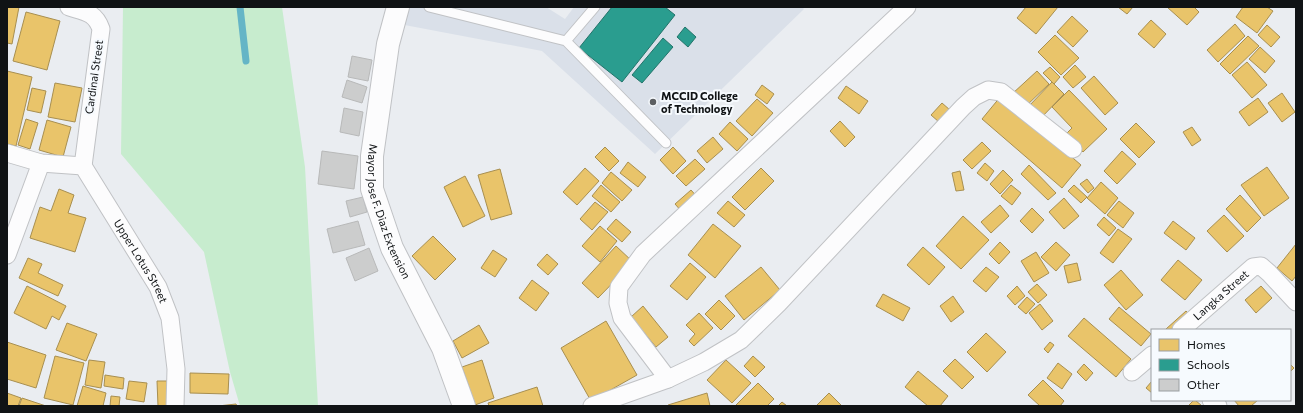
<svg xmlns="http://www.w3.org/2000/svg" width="1303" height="413" font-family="Commissioner,sans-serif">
  <rect width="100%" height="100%" fill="#eaedf1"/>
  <path fill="#dae0e9" d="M 403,7 L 546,7 L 565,19 L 574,7 L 802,7 L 804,9 L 655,154 L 542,51 L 394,23 Z"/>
  <path fill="#c7ecce" d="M 123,7 L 282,7 L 305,167 L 318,406 L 240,406 L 230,372 L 204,252 L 121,154 Z"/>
  <path fill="#e9c46a" stroke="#a88f50" d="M 7,7 L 19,7 L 12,44 L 7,43 Z
    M 1026,7 L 1058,7 L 1036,34 L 1017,18 Z
    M 1118,7 L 1133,7 L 1127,14 Z
    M 1167,7 L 1194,7 L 1199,12 L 1187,25 Z
    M 1243,7 L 1267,7 L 1273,11 L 1257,33 L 1236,17 Z
    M 26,12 L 60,21 L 47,70 L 13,61 Z
    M 1072,16 L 1088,31 L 1073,47 L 1057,32 Z
    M 1151,20 L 1166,34 L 1154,48 L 1138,34 Z
    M 1235,24 L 1245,36 L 1218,62 L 1207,50 Z
    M 1267,25 L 1280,37 L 1271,47 L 1258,35 Z
    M 1055,35 L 1079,58 L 1061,75 L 1038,52 Z
    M 1248,36 L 1259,46 L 1230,74 L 1220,64 Z
    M 1260,47 L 1275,61 L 1265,73 L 1249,59 Z
    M 1247,62 L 1267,85 L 1252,98 L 1232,75 Z
    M 1075,65 L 1086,77 L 1073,88 L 1063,77 Z
    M 1050,67 L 1060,77 L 1054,84 L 1043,73 Z
    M 7,71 L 32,77 L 16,146 L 7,144 Z
    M 1037,71 L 1049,84 L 1025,107 L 1012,94 Z
    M 1094,76 L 1118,103 L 1105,115 L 1081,88 Z
    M 1052,82 L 1064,94 L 1040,119 L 1028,107 Z
    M 55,83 L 82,88 L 75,122 L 48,117 Z
    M 762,85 L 774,94 L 767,104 L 755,95 Z
    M 846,86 L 868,101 L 859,114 L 838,98 Z
    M 32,88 L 46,91 L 41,113 L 27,110 Z
    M 1069,90 L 1107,129 L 1083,152 L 1066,134 L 1072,128 L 1052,107 Z
    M 1282,93 L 1295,112 L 1282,122 L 1268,103 Z
    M 1001,96 L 1081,165 L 1062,188 L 982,119 Z
    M 1258,98 L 1268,112 L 1249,126 L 1239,112 Z
    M 757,99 L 773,113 L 752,136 L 736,121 Z
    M 942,103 L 950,110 L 939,122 L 931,115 Z
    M 26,119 L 38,123 L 30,149 L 18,145 Z
    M 47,120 L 71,127 L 63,157 L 39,150 Z
    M 840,121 L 855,137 L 845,147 L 830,131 Z
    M 730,122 L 748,139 L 737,151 L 719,134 Z
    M 1136,123 L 1155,142 L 1139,158 L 1120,139 Z
    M 1192,127 L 1201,140 L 1192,146 L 1183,132 Z
    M 713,137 L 723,149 L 707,163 L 697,151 Z
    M 982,142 L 991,151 L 972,169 L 963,160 Z
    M 605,147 L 619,161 L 609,171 L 595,157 Z
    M 673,147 L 686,161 L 673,174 L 660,160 Z
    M 1122,151 L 1136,164 L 1117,184 L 1104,171 Z
    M 695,159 L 705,169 L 686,186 L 676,176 Z
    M 628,162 L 646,177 L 638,187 L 620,173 Z
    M 985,163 L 994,171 L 987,181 L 977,173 Z
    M 1029,165 L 1056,193 L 1048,200 L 1021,174 Z
    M 1267,167 L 1289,198 L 1264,216 L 1241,185 Z
    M 585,168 L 599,181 L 577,205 L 563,192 Z
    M 761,168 L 774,181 L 745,210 L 732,197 Z
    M 500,169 L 512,214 L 491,220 L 478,175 Z
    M 1003,170 L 1013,180 L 1000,194 L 990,184 Z
    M 960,171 L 964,190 L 956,191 L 952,173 Z
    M 611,172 L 632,190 L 622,201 L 602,183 Z
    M 465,176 L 485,216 L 463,227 L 444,187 Z
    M 1087,179 L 1094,188 L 1088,193 L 1080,184 Z
    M 1101,182 L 1118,198 L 1105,214 L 1087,198 Z
    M 601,185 L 620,202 L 611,212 L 592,196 Z
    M 1011,185 L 1021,193 L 1012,205 L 1001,196 Z
    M 1074,185 L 1087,197 L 1081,203 L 1068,191 Z
    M 59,189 L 74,195 L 68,213 L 86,218 L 75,252 L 30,238 L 40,207 L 51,211 Z
    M 691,190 L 699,199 L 683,213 L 675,204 Z
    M 1240,195 L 1261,218 L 1247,232 L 1226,209 Z
    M 1064,198 L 1079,216 L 1064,229 L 1049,212 Z
    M 728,201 L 745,215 L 734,227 L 717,213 Z
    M 1119,201 L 1134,213 L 1123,228 L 1107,215 Z
    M 595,202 L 608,212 L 592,230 L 580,219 Z
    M 1000,205 L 1009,216 L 991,233 L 981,222 Z
    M 1032,208 L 1044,220 L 1032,233 L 1020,221 Z
    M 1224,215 L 1244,236 L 1227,252 L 1207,231 Z
    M 963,216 L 989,240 L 961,269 L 936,246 Z
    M 1104,217 L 1116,228 L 1109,236 L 1097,225 Z
    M 616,219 L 631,232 L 622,242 L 607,229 Z
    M 1173,221 L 1195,238 L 1186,250 L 1164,233 Z
    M 713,224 L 741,246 L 715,278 L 688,255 Z
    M 600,226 L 617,241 L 600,262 L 582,246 Z
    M 1118,229 L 1132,239 L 1113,263 L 1100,253 Z
    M 433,236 L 456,259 L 435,280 L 412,256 Z
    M 1000,242 L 1010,252 L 999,264 L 989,254 Z
    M 1056,242 L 1070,255 L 1056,271 L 1041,257 Z
    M 1296,244 L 1296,276 L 1292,281 L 1277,268 Z
    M 616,246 L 633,262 L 598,298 L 582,283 Z
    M 923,247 L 945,267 L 929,285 L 907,265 Z
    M 493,250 L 507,259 L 495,277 L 481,268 Z
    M 1036,252 L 1049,273 L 1034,282 L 1021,261 Z
    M 547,254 L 558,264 L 548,275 L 537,265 Z
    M 28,258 L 42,264 L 38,273 L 63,285 L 58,296 L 19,278 Z
    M 1178,260 L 1202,280 L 1185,300 L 1161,280 Z
    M 690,263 L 706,277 L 687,300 L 670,286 Z
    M 1077,263 L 1081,280 L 1068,283 L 1064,266 Z
    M 761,267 L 780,290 L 744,320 L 725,296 Z
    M 986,267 L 999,277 L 986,292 L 973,281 Z
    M 1121,270 L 1143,295 L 1126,310 L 1104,285 Z
    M 532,280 L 549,293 L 536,311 L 519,298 Z
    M 1037,284 L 1047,295 L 1038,303 L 1028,292 Z
    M 27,286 L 66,306 L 59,320 L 52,316 L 46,329 L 14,313 Z
    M 1017,286 L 1025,296 L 1015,305 L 1007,296 Z
    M 1261,286 L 1272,298 L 1256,313 L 1245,300 Z
    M 883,294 L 910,308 L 903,321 L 876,306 Z
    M 953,296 L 964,312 L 951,322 L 940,306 Z
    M 1027,297 L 1035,304 L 1026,314 L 1018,307 Z
    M 719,300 L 735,316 L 721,330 L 705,314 Z
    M 1040,304 L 1053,321 L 1042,330 L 1029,313 Z
    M 643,306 L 668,337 L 656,347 L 631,317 Z
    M 1119,307 L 1151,334 L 1141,346 L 1109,319 Z
    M 1186,311 L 1191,316 L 1176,330 L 1166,330 L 1166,329 Z
    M 699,313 L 713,328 L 694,346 L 689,341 L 695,334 L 686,325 Z
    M 1084,318 L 1131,359 L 1116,377 L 1068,336 Z
    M 606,321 L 637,375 L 591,401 L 561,348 Z
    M 67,323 L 97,334 L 86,361 L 56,350 Z
    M 479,325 L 489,343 L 462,358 L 453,341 Z
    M 986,333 L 1006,352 L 987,372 L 967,352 Z
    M 7,342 L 46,355 L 36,388 L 7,379 Z
    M 1050,342 L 1054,345 L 1048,353 L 1044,349 Z
    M 55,356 L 84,363 L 73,405 L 44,398 Z
    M 753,356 L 765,367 L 755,377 L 744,366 Z
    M 955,359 L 974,377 L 962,389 L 943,371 Z
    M 89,360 L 105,362 L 101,388 L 85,385 Z
    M 482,360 L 494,398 L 475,405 L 462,367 Z
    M 726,360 L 751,383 L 732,403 L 707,380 Z
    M 1058,363 L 1072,374 L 1062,389 L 1047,378 Z
    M 1084,364 L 1093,373 L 1086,381 L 1077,372 Z
    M 1290,364 L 1294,368 L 1290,372 Z
    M 918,371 L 948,396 L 940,406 L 928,406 L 905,387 Z
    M 190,373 L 229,374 L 228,394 L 190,393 Z
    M 105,375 L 124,378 L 123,389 L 104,386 Z
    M 1043,380 L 1064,401 L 1060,406 L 1040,406 L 1028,395 Z
    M 129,381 L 147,383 L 144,402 L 126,399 Z
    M 157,381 L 170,381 L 171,406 L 158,406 Z
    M 1152,381 L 1152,393 L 1146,388 Z
    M 758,383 L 774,399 L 767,406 L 735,406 Z
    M 83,386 L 106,393 L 103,406 L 77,406 Z
    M 537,387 L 543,406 L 489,406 L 488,403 Z
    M 7,393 L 21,398 L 18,406 L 7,406 Z
    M 707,393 L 710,406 L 669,406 L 668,405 Z
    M 829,393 L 842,406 L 816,406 Z
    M 111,396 L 120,397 L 119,406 L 110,406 Z
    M 22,398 L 46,406 L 19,406 Z
    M 1194,400 L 1195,400 L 1202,406 L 1188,406 Z
    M 1234,400 L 1258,400 L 1251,406 L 1239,406 Z
    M 782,402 L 787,406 L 778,406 Z
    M 236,404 L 237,406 L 218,406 Z"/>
  <path fill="#2a9d8f" stroke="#22746a" d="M 612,7 L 665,7 L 675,15 L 622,82 L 579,48 Z
    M 685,27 L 696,37 L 688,47 L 677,37 Z
    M 663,38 L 673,47 L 642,83 L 632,75 Z"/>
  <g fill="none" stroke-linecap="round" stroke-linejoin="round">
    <path stroke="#65b5c6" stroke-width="7" d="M 240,7 L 246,61"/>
  </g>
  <path fill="#cccdcd" stroke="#b8b9b9" d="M 352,56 L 372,60 L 368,81 L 348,77 Z
    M 347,80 L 367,87 L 362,103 L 342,97 Z
    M 344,108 L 363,112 L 359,136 L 340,132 Z
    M 322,151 L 358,156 L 354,189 L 318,184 Z
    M 363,197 L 367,212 L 350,217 L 346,201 Z
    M 358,221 L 365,245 L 333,253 L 327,229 Z
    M 369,248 L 378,271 L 355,281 L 346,258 Z"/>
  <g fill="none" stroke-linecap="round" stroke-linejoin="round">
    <defs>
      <path id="service" d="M 429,7 L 566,41 L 666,143
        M 566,41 L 595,7"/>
      <g id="minor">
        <path d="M 69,7 C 85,12 95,12 101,29 L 83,166"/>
        <path id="s1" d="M 7,153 L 41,163 L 83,166 L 158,287 L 170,318 L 176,369 L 175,406"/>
        <path d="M 7,255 L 41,163"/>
        <path id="s2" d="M 1181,330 L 1253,267 L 1261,266 L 1269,273 L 1296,302"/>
        <path d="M 1132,372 L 1152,355"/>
        <path d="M 668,379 L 622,318 L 618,303 L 619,287 L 643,254 L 907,7"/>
        <path d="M 1211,400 L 1218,406"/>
        <path d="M 592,406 L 668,379 L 704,362 L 741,340 L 778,304 L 963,107 L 974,97 L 988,90 L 1001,92 L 1073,149"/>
      </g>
      <g id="tertiary">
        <path id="s3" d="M 398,7 L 388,44 L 372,156 L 372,189 L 392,248 L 443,348 L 464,406"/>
      </g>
    </defs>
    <use href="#service" stroke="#c0c2c5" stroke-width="11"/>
    <use href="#minor" stroke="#c0c2c5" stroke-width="19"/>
    <use href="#tertiary" stroke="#c0c2c5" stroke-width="24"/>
    <use href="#service" stroke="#fcfcfd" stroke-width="9"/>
    <use href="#minor" stroke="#fcfcfd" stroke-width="17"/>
    <use href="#tertiary" stroke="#fcfcfd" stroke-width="22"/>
  </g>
  <circle fill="#5c5f62" stroke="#f6fafe" stroke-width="1.5" cx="653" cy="102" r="4"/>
  <g text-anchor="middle" stroke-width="4" stroke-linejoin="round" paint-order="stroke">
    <g font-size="11" fill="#101315" stroke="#f6fafe">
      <text transform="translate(94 77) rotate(-82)" y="4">Cardinal Street</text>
      <text dy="4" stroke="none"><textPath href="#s3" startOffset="210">Mayor Jose F. Diaz Extension</textPath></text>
      <text dy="4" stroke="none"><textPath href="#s1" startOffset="189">Upper Lotus Street</textPath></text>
      <text dy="4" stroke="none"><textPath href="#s2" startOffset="53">Langka Street</textPath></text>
    </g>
    <g font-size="11" font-weight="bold" fill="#101315" stroke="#f6fafe" text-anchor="start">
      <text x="661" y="100">MCCID College<tspan x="661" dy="13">of Technology</tspan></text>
    </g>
  </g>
  <rect width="1303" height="413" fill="none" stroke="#101315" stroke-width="16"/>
  <rect x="1151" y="329" width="140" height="72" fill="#f6fafe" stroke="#9a9ea1"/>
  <rect x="1159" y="339" width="20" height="12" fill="#e9c46a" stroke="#9a9ea1"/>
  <text x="1187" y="349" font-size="12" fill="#101315">Homes</text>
  <rect x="1159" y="359" width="20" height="12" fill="#2a9d8f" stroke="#9a9ea1"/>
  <text x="1187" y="369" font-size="12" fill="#101315">Schools</text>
  <rect x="1159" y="379" width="20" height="12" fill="#cccdcd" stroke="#9a9ea1"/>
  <text x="1187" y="389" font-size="12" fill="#101315">Other</text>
</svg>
